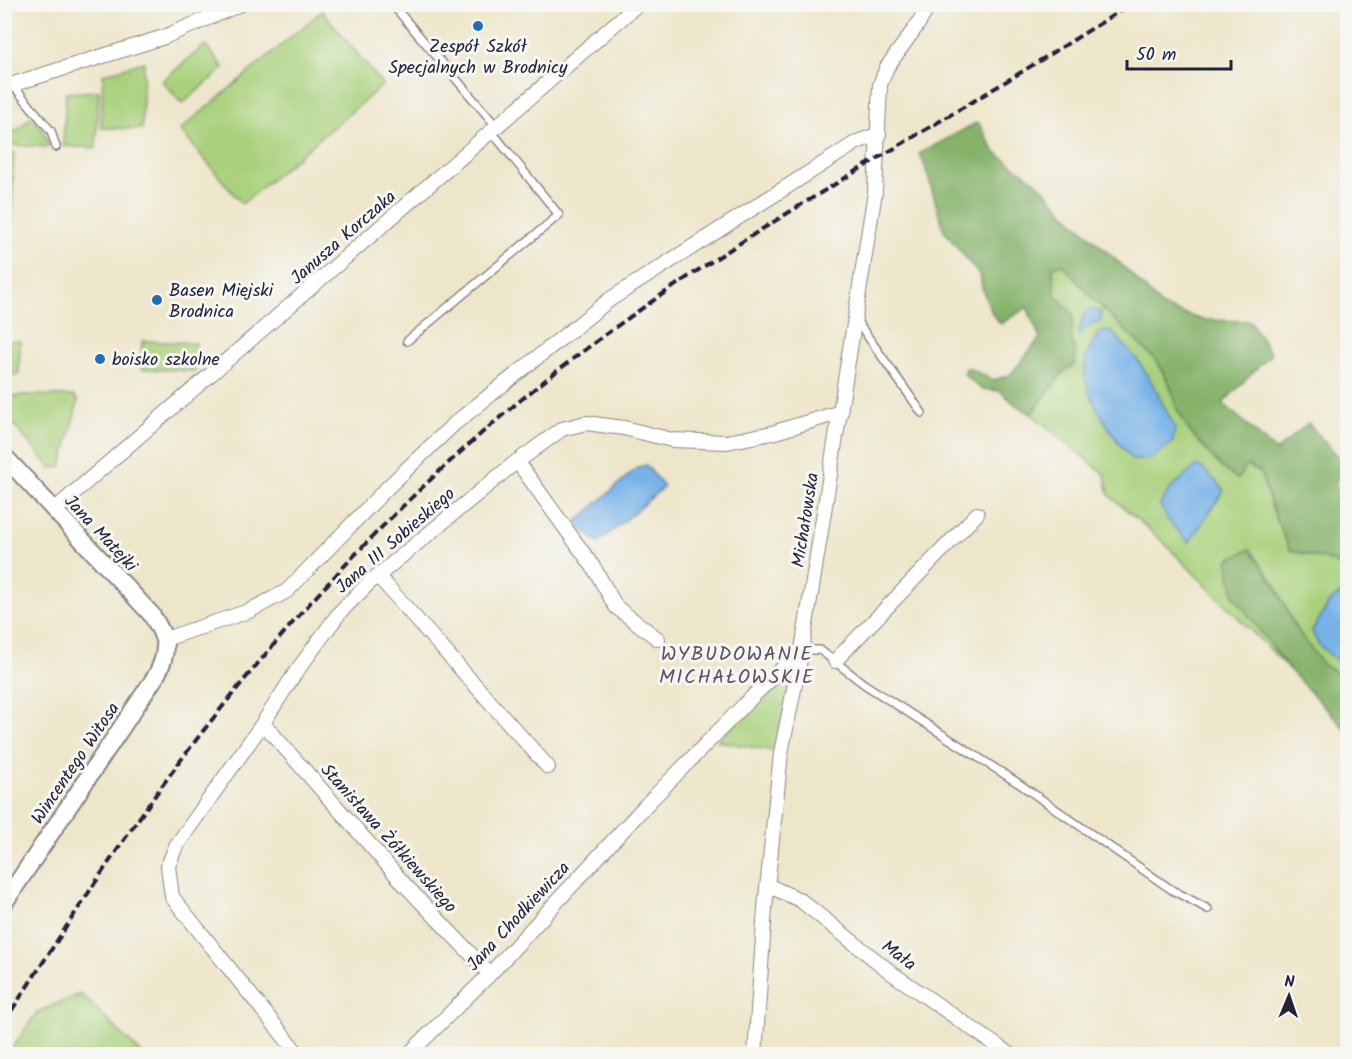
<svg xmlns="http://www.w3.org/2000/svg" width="1352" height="1059" font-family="Kalam,sans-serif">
  <rect width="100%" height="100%" fill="#f6f6f2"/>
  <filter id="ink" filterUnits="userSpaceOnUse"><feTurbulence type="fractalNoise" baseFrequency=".0167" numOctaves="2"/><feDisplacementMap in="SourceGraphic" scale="12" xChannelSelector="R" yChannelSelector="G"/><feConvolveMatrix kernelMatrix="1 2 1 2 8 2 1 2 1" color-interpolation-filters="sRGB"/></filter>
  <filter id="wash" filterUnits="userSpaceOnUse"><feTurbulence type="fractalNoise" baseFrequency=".008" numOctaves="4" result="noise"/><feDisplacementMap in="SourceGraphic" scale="24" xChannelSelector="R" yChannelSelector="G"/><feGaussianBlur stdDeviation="1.35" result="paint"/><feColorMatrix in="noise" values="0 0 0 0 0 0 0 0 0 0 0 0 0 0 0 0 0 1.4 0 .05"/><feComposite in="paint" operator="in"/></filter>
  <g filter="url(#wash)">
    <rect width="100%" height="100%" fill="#eee6cb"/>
    <path fill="#a9d07a" stroke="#66795a" stroke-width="1.5" fill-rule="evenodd" d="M 322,11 L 383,85 L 242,204 L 180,130 Z
      M 205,45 L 224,68 L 182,104 L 162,81 Z
      M 144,62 L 142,129 L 101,128 L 103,74 Z
      M 99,91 L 96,148 L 63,146 L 66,93 Z
      M 31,117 L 42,129 L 50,147 L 5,145 L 5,131 L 17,131 Z
      M 5,151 L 14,152 L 10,247 L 5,247 Z
      M 1062,264 L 1095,301 L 1157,361 L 1171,388 L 1177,409 L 1190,432 L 1222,468 L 1238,479 L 1247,465 L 1260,472 L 1275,516 L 1290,550 L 1332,561 L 1347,572 L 1347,590 L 1331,600 L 1312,631 L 1319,645 L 1347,669 L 1347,678 L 1323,665 L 1294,625 L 1275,584 L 1234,596 L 1289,669 L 1161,540 L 1109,495 L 1105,475 L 1031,414 L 1065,370 L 1075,350 L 1071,338 L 1073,314 L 1055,295 L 1053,267 ZM 1102,417 L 1149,460 L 1133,460 L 1120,445 Z
      M 5,341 L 20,341 L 19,375 L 15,376 L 5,363 Z
      M 142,341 L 196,343 L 195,371 L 141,369 Z
      M 22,395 L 74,396 L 78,401 L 63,462 L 61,467 L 51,468 L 5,415 L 5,398 Z
      M 791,668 L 778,752 L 717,741 Z
      M 81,994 L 142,1054 L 8,1054 L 37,1012 Z"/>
    <path fill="#86b26a" stroke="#546a52" stroke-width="1.5" d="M 978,122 L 995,152 L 1039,184 L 1071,219 L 1126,269 L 1163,307 L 1203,320 L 1250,321 L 1271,354 L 1223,403 L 1276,451 L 1308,423 L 1347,467 L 1335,483 L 1344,508 L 1347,511 L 1347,572 L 1332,561 L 1290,550 L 1275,516 L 1260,472 L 1247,465 L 1238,479 L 1222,468 L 1190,432 L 1177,409 L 1171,388 L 1157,361 L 1095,301 L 1062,264 L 1053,267 L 1055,295 L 1073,314 L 1071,338 L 1075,350 L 1075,365 L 1065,370 L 1031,414 L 1016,405 L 1000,391 L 981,389 L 964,374 L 966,367 L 994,380 L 1010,375 L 1040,338 L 1027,307 L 1001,324 L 993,315 L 983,291 L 980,276 L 944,231 L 930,183 L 923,160 L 919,154 Z
      M 1250,549 L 1275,584 L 1294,625 L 1323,665 L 1347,678 L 1347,731 L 1289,669 L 1234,596 L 1227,560 Z"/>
    <path fill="#78b2e8" stroke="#4d6a92" stroke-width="1.5" d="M 1091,309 L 1101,312 L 1101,321 L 1092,323 L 1078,335 L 1084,314 Z
      M 1110,331 L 1119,339 L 1140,363 L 1155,388 L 1175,428 L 1173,442 L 1149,460 L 1133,460 C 1121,447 1112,433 1103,418 C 1084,386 1075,365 1100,332 Z
      M 646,465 L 664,487 L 598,543 L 575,523 L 638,467 Z
      M 1197,465 L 1205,470 L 1224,490 L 1189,543 L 1168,520 L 1160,505 L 1169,490 Z
      M 1347,590 L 1347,669 L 1319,645 L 1312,631 L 1331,600 Z"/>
  </g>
  <g filter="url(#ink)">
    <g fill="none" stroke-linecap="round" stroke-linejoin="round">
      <defs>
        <path id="service" d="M 392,4 L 497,127
          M 12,84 L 51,131 L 56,147
          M 856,320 L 922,413
          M 407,341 L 559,215 L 492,132
          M 802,650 L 820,650 L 864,684 L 1018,783 L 1172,890 L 1208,909"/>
        <path id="minor" d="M 4,87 L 164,37 L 241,4
          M 517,461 L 594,568 L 616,607 L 658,639
          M 54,510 L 638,4
          M 378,576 L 548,767
          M 165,639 L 249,611 L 287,591 L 387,488 L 454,424 L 609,300 L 857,142 L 879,134
          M 835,661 L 977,514
          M 263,723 L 405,885 L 490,974
          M 767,885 L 800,900 L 893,974 L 1009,1054
          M 298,1054 L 172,897 L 168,866 L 176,846 L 261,726 L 296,672 L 340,612 L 370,582 L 511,466 L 562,429 L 586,423 L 624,428 L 672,440 L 727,442 L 772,433 L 841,412
          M 413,1054 L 413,1050 L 490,974 L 647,804 L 752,697 L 802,650
          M 755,1054 L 765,908 L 781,753 L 802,650 L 875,192 L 880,85 L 887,67 L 916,27 L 924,14 L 927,4"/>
        <path id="tertiary" d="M 4,456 L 151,614 C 167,638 170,650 156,676 L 4,903"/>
      </defs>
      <use href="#service" stroke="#888483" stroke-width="10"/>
      <use href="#minor" stroke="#888483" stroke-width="16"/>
      <use href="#tertiary" stroke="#888483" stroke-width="20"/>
      <use href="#service" stroke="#fff" stroke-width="7"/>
      <use href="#minor" stroke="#fff" stroke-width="14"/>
      <use href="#tertiary" stroke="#fff" stroke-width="16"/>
      <path stroke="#22223b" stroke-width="4" stroke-dasharray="9 4.5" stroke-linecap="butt" d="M 4,1022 C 72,919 138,812 215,716 C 322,581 444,455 582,352 C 689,271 805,202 920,133 C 991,91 1061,48 1131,4"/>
    </g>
  </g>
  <g fill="#1f6fb2" stroke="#f6f6f2" stroke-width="2">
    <circle cx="478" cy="26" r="6"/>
    <circle cx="157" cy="300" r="6"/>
    <circle cx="100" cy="359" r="6"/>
  </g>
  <g text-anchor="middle" stroke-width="6" stroke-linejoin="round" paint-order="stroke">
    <g font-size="18" fill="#22223b" stroke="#f6f6f2" text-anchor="start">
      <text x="478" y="52" text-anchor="middle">Zespół Szkół<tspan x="478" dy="21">Specjalnych w Brodnicy</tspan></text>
      <text x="169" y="296">Basen Miejski<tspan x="169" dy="21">Brodnica</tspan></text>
      <text x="112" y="365">boisko szkolne</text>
    </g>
    <g font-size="18" fill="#22223b" stroke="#f6f6f2">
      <text transform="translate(343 237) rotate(-41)" y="6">Janusza Korczaka</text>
      <text transform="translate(805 520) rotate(-81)" y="6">Michałowska</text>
      <text transform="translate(101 533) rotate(47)" y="6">Jana Matejki</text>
      <text transform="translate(395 540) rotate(-41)" y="6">Jana III Sobieskiego</text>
      <text transform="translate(75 763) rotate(-56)" y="6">Wincentego Witosa</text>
      <text transform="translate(389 838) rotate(48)" y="6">Stanisława Żółkiewskiego</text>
      <text transform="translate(518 916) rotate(-47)" y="6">Jana Chodkiewicza</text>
      <text transform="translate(899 955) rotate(37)" y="6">Mała</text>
    </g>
    <g font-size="20" letter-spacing="1.5" fill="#614f67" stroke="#f6f6f2">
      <text x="737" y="660">WYBUDOWANIE<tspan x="737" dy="23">MICHAŁOWSKIE</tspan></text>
    </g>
  </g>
  <rect width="1352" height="1059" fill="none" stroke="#f6f6f2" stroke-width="24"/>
  <g transform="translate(1289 996) rotate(2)" stroke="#f6f6f2" stroke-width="4.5" paint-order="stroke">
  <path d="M0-4.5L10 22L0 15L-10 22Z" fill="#22223b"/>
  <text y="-9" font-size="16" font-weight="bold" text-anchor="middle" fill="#22223b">N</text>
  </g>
  <path d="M1127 60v9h104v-9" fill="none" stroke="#22223b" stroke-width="3"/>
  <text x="1136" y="60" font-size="18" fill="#22223b" stroke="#f6f6f2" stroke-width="4.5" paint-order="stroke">50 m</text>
</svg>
